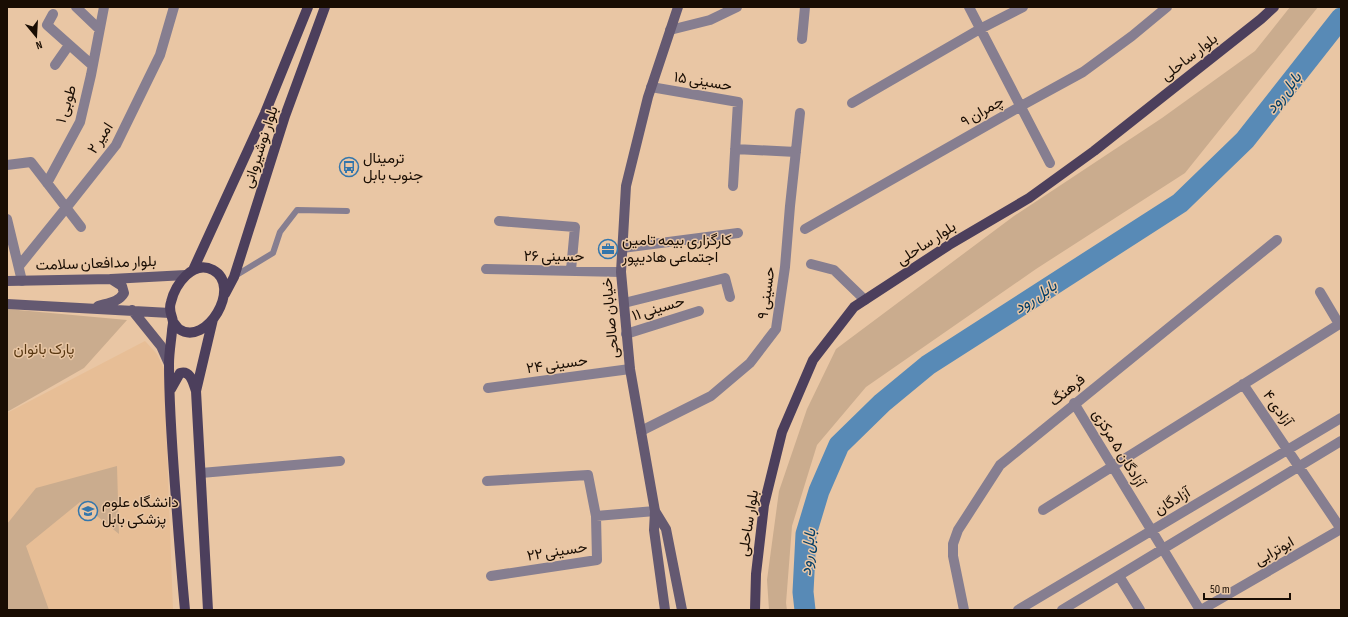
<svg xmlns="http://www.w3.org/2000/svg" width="1348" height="617" font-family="'Sofia Sans Condensed',Vazirmatn,sans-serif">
  <rect width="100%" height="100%" fill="#e9c6a4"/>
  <path fill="#e7be96" d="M 145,341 L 157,354 L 164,369 L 173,610 L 7,610 L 7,413 Z"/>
  <path fill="#caac8e" d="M 1290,7 L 1318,7 L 1185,173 L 1036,269 L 866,387 L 817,445 L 792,526 L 786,603 L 787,610 L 769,610 L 767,580 L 779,491 L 807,409 L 836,349 L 1014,216 L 1162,118 L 1255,51 Z
    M 7,309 L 127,320 L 84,368 L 7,412 Z
    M 117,466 L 119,534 L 80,502 L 26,546 L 49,610 L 7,610 L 7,524 L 36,488 Z"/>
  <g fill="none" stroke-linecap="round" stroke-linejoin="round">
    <path stroke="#588ab6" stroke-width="21" d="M 805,610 L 803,592 L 806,534 L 819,491 L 839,445 L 882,403 L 928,365 L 1180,203 L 1245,140 L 1341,18"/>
    <path stroke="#867e90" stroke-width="6" d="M 235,276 L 273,253 L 280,232 L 297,210 L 347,211"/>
    <path stroke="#867e90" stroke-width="10" d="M 76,7 L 99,29
      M 969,7 L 1050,163
      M 53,14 L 47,25 L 92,65
      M 670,30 L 710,20 L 737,7
      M 802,39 L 805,7
      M 55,65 L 69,45
      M 651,87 L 738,102 L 733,186
      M 852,103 L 980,29 L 1023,7
      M 735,149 L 796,152
      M 7,165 L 31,162 L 81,227
      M 47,183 L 80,122 L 91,75 L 104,7
      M 7,219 L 22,281
      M 499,221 L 575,227 L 571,270
      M 805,229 L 1021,106 L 1083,72 L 1132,36 L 1167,7
      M 622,248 L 738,233
      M 811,264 L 834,270 L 865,300
      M 19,266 L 66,208 L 116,145 L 160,55 L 174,7
      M 486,269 L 621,272
      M 1320,292 L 1339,324
      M 624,303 L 725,278 L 730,297
      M 626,334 L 699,311
      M 1243,384 L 1341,529
      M 488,388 L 630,369
      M 1074,403 L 1200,610
      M 641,431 L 711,396 L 750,363 L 776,329 L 785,267 L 790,206 L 800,113
      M 201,473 L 340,461
      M 487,481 L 588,475 L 596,516
      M 1043,510 L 1341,323
      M 491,576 L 597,560 L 596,516 L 655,511
      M 1119,576 L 1140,610
      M 964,610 L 953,556 L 953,544 L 958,530 L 1000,465 L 1277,240
      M 1018,610 L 1341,418
      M 1062,610 L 1341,441
      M 1201,610 L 1341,529"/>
    <path stroke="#645971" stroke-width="10" d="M 7,281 L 111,279 L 186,275
      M 7,304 L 170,313
      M 98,306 C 108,303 119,302 124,293 L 122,286 L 111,279
      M 132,310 L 161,346 L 169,364
      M 655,511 L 666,529 L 682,610
      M 665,610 L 654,530 L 655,511 L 630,369 L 621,272 L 626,186 L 648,97 L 678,7"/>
    <path stroke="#4c3f5c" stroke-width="10" d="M 193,270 L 265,113 L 308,7
      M 225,294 L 234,277 L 285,116 L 325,7
      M 173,322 C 175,324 177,327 179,329 C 206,348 243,286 213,270 C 193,259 175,285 171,302 C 168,311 172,314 173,322 C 173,325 172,328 172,331 C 171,342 169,353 169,364 C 169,405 172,446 175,486 C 178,527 181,569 185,610
      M 171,389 L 180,373 C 191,370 193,383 196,391
      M 208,610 L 196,391 L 213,319
      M 755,610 L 756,574 L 764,505 L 782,432 L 813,360 L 854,307 L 949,245 L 1029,198 L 1094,151 L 1261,19 L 1274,7"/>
  </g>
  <defs>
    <symbol id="bus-ring" viewBox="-11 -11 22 22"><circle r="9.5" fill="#e9c6a4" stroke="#3376ac" stroke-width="1.5"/><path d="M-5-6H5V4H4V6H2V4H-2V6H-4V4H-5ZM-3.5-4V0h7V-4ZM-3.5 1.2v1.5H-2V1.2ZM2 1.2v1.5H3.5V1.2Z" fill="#3376ac"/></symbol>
    <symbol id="office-ring" viewBox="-11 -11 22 22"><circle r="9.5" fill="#e9c6a4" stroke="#3376ac" stroke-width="1.5"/><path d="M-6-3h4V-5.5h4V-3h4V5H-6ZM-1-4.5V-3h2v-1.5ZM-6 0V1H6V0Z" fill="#3376ac"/></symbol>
    <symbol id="university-ring" viewBox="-11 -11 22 22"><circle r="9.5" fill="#e9c6a4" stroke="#3376ac" stroke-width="1.5"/><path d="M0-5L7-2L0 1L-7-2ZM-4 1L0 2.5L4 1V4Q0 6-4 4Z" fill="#3376ac"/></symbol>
  </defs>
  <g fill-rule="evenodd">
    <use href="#bus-ring" x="338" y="156" width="22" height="22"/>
    <use href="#office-ring" x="597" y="238" width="22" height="22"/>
    <use href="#university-ring" x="77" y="500" width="22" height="22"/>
  </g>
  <g text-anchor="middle" stroke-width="3" stroke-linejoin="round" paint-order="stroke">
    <g font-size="15" fill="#190d03" stroke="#e9c6a4">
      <text transform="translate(1189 57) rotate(-38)" y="5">بلوار ساحلی</text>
      <text transform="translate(703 81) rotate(9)" y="5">حسینی ۱۵</text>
      <text transform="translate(66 104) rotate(-73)" y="5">طوبی ۱</text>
      <text transform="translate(982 111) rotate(-30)" y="5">چمران ۹</text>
      <text transform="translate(100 138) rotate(-57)" y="5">امیر ۲</text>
      <text transform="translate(260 147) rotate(-72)" y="5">بلوار نوشیروانی</text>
      <text transform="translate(926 243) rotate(-33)" y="5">بلوار ساحلی</text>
      <text x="554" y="261">حسینی ۲۶</text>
      <text transform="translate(96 263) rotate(-2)" y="5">بلوار مدافعان سلامت</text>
      <text transform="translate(766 293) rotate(-82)" y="5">حسینی ٩</text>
      <text transform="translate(658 308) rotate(-17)" y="5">حسینی ۱۱</text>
      <text transform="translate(610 318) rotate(-95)" y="5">خيابان صالحی</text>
      <text transform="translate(557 364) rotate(-8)" y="5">حسینی ۲۴</text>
      <text transform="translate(1067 390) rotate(-39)" y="5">فرهنگ</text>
      <text transform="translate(1278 408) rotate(55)" y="5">آزادی ۴</text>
      <text transform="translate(1119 448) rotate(59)" y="5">آزادگان ۵ مرکزی</text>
      <text transform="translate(1172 501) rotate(-31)" y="5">آزادگان</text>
      <text transform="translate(748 523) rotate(-81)" y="5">بلوار ساحلی</text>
      <text transform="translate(557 551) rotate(-9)" y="5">حسینی ۲۲</text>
      <text transform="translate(1274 551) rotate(-30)" y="5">ابوترابی</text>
    </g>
    <g font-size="15" fill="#190d03" stroke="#e9c6a4" text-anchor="start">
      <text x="363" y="163">ترمینال<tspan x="363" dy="17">جنوب بابل</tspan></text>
      <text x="622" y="245">کارگزاری بیمه تامین<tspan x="622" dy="17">اجتماعی هادیپور</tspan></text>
      <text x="102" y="507">دانشگاه علوم<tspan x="102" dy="17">پزشکی بابل</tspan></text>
    </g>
    <g font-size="15" fill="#593812" stroke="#e9c6a4">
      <text x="44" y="354">پارک بانوان</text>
    </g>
    <g font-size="16" font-style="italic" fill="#003d67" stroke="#e9c6a4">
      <text transform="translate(1283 92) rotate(-52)" y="6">بابل رود</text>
      <text transform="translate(1035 296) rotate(-33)" y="6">بابل رود</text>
      <text transform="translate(807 552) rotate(-84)" y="6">بابل رود</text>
    </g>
  </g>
  <rect width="1348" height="617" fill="none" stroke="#190d03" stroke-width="16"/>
  <g transform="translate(36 36) rotate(162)" stroke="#e9c6a4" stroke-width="3" paint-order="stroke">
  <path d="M0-3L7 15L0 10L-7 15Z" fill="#190d03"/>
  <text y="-6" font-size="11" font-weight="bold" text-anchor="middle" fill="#190d03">N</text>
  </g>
  <path d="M1204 593v6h86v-6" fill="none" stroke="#190d03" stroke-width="2"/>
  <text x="1210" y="593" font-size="12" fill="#190d03" stroke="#e9c6a4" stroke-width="3" paint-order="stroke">50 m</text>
</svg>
